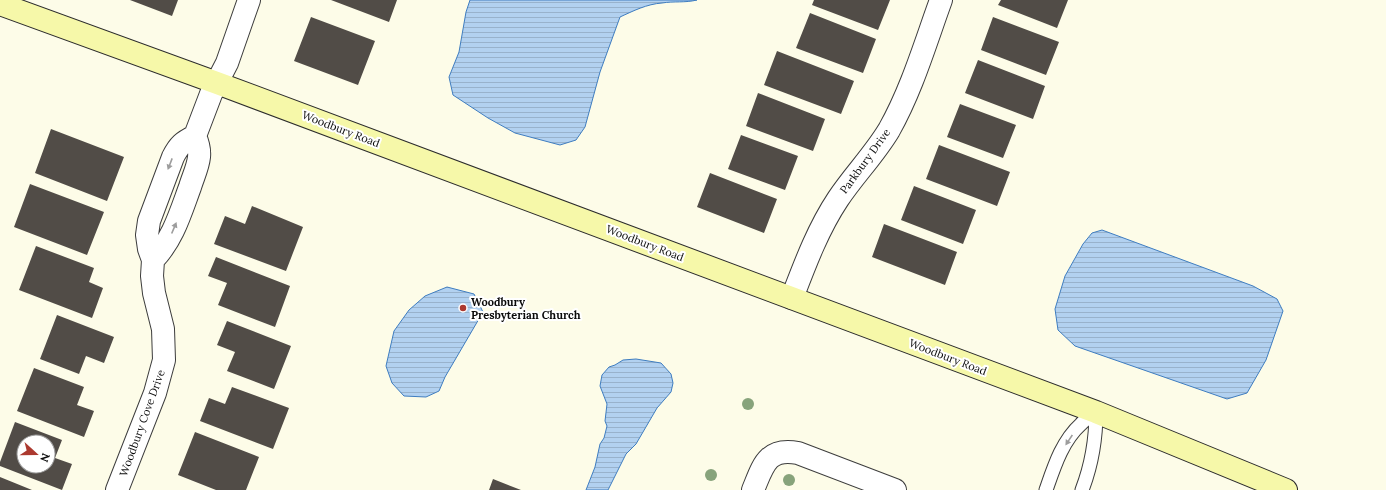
<svg xmlns="http://www.w3.org/2000/svg" width="1386" height="490" font-family="Lora,serif">
  <defs>
    <pattern id="water-rules" width="6" height="5" patternUnits="userSpaceOnUse"><rect width="6" height="5" fill="#b2d1f0"/><path d="M0 2.5h6" fill="none" stroke="#98b2cc"/></pattern>
  </defs>
  <rect width="100%" height="100%" fill="#fdfce8"/>
  <path fill="url(#water-rules)" stroke="#3f7dc0" d="M 470,0 L 697,0 C 685,3 674,1 662,3 C 647,4 633,11 620,17 L 600,72 L 585,127 L 576,140 L 560,145 L 515,133 L 488,118 L 453,95 L 449,77 L 459,52 L 466,12 Z
    M 1102,230 L 1253,286 L 1277,299 L 1283,311 L 1266,360 L 1247,393 L 1227,399 L 1075,346 L 1058,330 L 1055,309 L 1065,276 L 1083,244 L 1092,233 Z
    M 447,287 L 474,294 L 483,312 L 445,377 L 439,391 L 426,397 L 404,396 L 392,383 L 386,366 L 394,331 L 409,310 L 425,296 Z
    M 636,359 L 661,363 L 671,374 L 673,383 L 671,392 L 657,408 L 636,444 L 626,454 L 608,490 L 586,490 L 595,467 L 600,444 L 604,438 L 607,426 L 605,421 L 607,404 L 600,386 L 602,375 L 609,367 L 615,365 L 623,360 Z"/>
  <path fill="#514c47" fill-rule="evenodd" d="M 130,0 L 178,0 L 172,16 Z
    M 331,0 L 397,0 L 389,22 Z
    M 814,0 L 890,0 L 878,30 L 812,5 Z
    M 1001,0 L 1068,0 L 1057,28 L 998,5 Z
    M 810,13 L 876,39 L 863,73 L 796,48 Z
    M 311,17 L 375,41 L 358,85 L 294,61 Z
    M 993,17 L 1059,42 L 1046,75 L 981,50 Z
    M 777,51 L 854,81 L 841,114 L 764,85 Z
    M 978,60 L 1045,86 L 1033,119 L 965,93 Z
    M 758,93 L 825,119 L 813,151 L 746,126 Z
    M 960,104 L 1016,125 L 1003,158 L 947,137 Z
    M 51,129 L 124,157 L 107,201 L 35,173 Z
    M 741,135 L 798,156 L 785,190 L 728,169 Z
    M 939,145 L 1010,172 L 997,206 L 926,179 Z
    M 710,173 L 777,199 L 764,233 L 697,207 Z
    M 30,184 L 104,212 L 87,255 L 14,227 Z
    M 914,186 L 976,210 L 963,244 L 901,220 Z
    M 252,206 L 303,227 L 286,271 L 214,244 L 225,216 L 245,224 Z
    M 884,224 L 957,252 L 945,285 L 872,257 Z
    M 36,246 L 94,268 L 89,282 L 103,288 L 92,318 L 19,290 Z
    M 216,257 L 290,286 L 275,327 L 218,305 L 227,283 L 208,276 Z
    M 57,315 L 114,337 L 104,363 L 86,356 L 79,374 L 40,359 Z
    M 227,321 L 291,346 L 274,389 L 227,371 L 235,352 L 217,345 Z
    M 34,368 L 84,387 L 77,405 L 94,411 L 84,437 L 17,411 Z
    M 232,387 L 289,408 L 273,449 L 200,421 L 209,398 L 225,404 Z
    M 15,422 L 62,440 L 55,458 L 72,464 L 62,490 L 0,466 L 0,462 ZM 24,442 L 48,442 L 48,466 L 24,466 Z
    M 195,432 L 259,457 L 246,490 L 216,490 L 178,475 Z
    M 0,477 L 32,490 L 0,490 Z
    M 493,479 L 521,490 L 489,490 Z"/>
  <g fill="none" stroke-linecap="round" stroke-linejoin="round">
    <defs>
      <path id="lane" d="M 1046,490 C 1054,467 1062,441 1081,424 C 1085,419 1091,416 1096,412
        M 1082,490 C 1092,464 1096,440 1096,412"/>
      <path id="street" d="M 153,260 C 173,239 180,214 190,187 C 193,177 198,167 199,157 C 200,149 198,143 195,136 L 211,94 L 227,63 L 249,0
        M 792,298 C 805,264 818,229 838,199 C 854,175 874,155 889,130 C 912,89 925,44 941,0
        M 117,490 L 155,393 L 164,360 L 163,329 L 154,293 L 152,276 L 153,260 L 149,249 L 147,235 L 149,221 L 173,157 C 179,145 183,142 195,136
        M 753,490 C 763,466 767,447 798,453 L 895,490"/>
      <path id="secondary" d="M 0,4 L 217,83 L 1096,412 L 1286,490"/>
    </defs>
    <use href="#lane" stroke="#3d3d3d" stroke-width="15"/>
    <use href="#street" stroke="#3d3d3d" stroke-width="24"/>
    <use href="#secondary" stroke="#2c2c2c" stroke-width="24"/>
    <use href="#lane" stroke="#fff" stroke-width="13"/>
    <use href="#street" stroke="#fff" stroke-width="22"/>
    <use href="#secondary" stroke="#f6f8a9" stroke-width="22"/>
  </g>
  <g fill="#87a37b">
    <circle cx="748" cy="404" r="6"/>
    <circle cx="711" cy="475" r="6"/>
    <circle cx="789" cy="480" r="6"/>
  </g>
  <defs><path id="oneway-solid" d="M-6-.8H1V-3.2L6.5 0L1 3.2V.8H-6Z"/></defs>
  <g fill="#9d9d9d">
    <use href="#oneway-solid" transform="translate(170 164) rotate(111)"/>
    <use href="#oneway-solid" transform="translate(174 228) rotate(-67)"/>
    <use href="#oneway-solid" transform="translate(1069 440) rotate(124)"/>
  </g>
  <circle fill="#ac392f" stroke="#fff" stroke-width="1.5" cx="463" cy="308" r="4"/>
  <g text-anchor="middle" stroke-width="4" stroke-linejoin="round" paint-order="stroke">
    <g font-size="11" fill="#0a0a0a" stroke="#fff">
      <text transform="translate(341 129) rotate(21)" y="4">Woodbury Road</text>
      <text transform="translate(865 161) rotate(-54)" y="4">Parkbury Drive</text>
      <text transform="translate(645 243) rotate(21)" y="4">Woodbury Road</text>
      <text transform="translate(948 357) rotate(21)" y="4">Woodbury Road</text>
      <text transform="translate(142 423) rotate(-70)" y="4">Woodbury Cove Drive</text>
    </g>
    <g font-size="11" font-weight="bold" fill="#0a0a0a" stroke="#fff" text-anchor="start">
      <text x="471" y="306">Woodbury<tspan x="471" dy="13">Presbyterian Church</tspan></text>
    </g>
  </g>
  <g transform="translate(36 454) rotate(111)"><circle r="19" fill="#ffffff" stroke="#9d9d9d"/>
  <path d="M0-3L7 15L0 10L-7 15Z" fill="#ac392f"/>
  <text y="-6" font-size="11" font-weight="bold" text-anchor="middle" fill="#0a0a0a">N</text>
  </g>
</svg>
